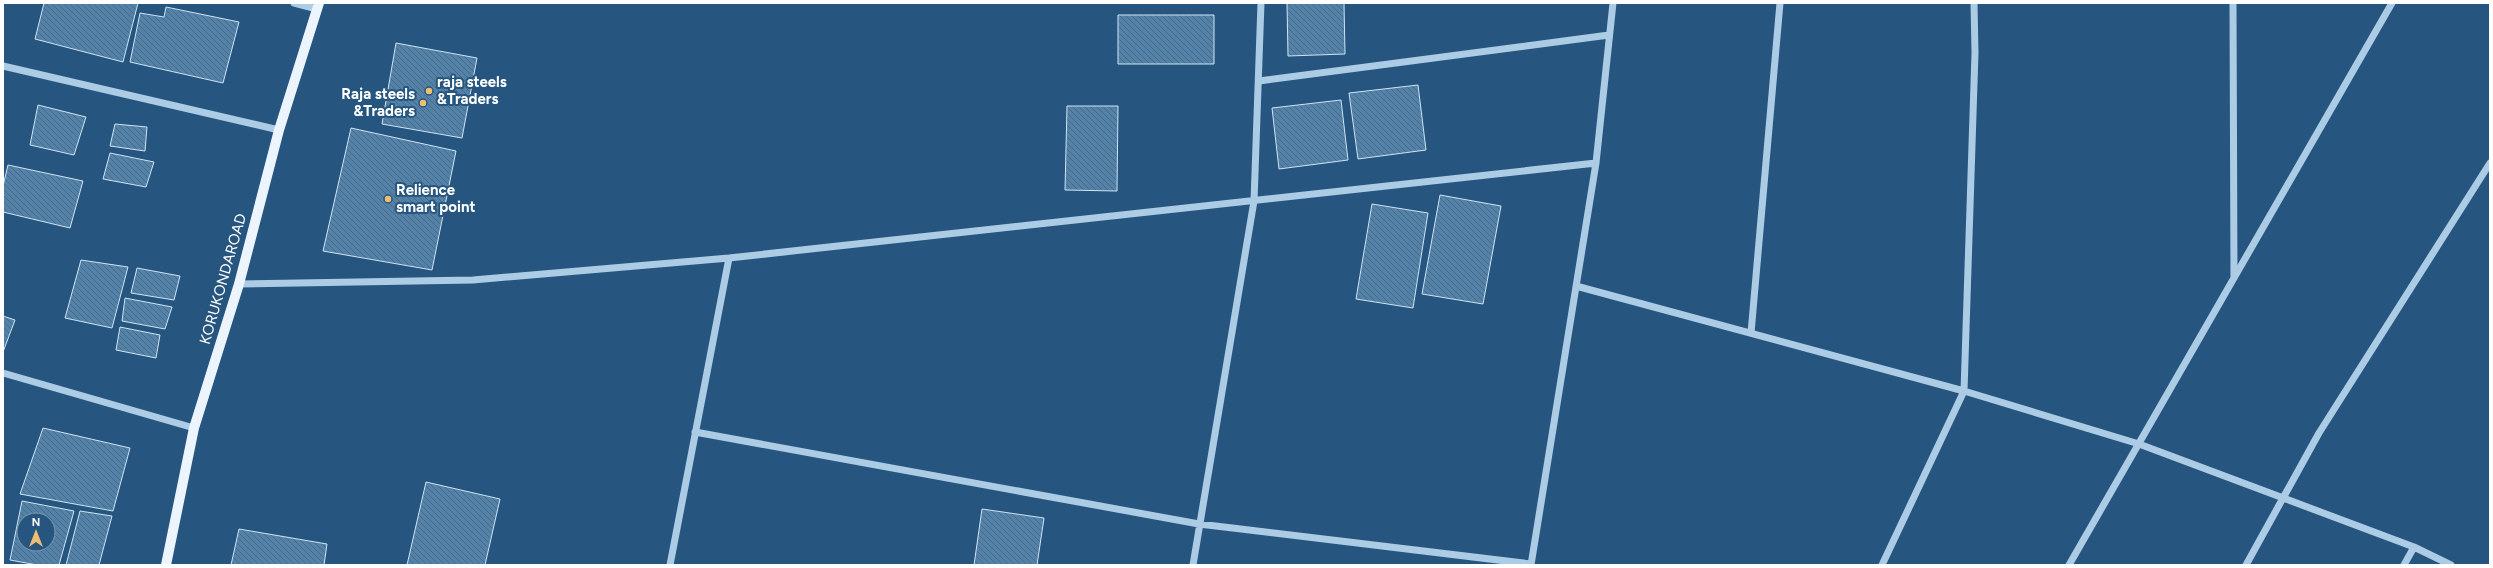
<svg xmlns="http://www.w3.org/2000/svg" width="2493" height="568" font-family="Figtree,sans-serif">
  <defs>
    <pattern id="building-back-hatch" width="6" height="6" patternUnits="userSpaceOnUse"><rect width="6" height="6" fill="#5282a9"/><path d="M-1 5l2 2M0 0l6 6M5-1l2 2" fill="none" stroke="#4f6a7f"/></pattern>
  </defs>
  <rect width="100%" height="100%" fill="#26567f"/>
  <path fill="url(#building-back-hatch)" stroke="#cfe4f5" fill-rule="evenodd" d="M 44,3 L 138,3 L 123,62 L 35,39 Z
    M 1287,3 L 1344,3 L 1345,54 L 1288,56 Z
    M 166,7 L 239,22 L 223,83 L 130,62 L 140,13 L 164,17 Z
    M 1118,15 L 1214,15 L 1214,64 L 1118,64 Z
    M 396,43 L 477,58 L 462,138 L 382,124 Z
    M 1418,85 L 1426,150 L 1358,159 L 1349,93 Z
    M 1341,100 L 1348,160 L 1279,169 L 1272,108 Z
    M 38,105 L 86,117 L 74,155 L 30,145 Z
    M 1067,106 L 1118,106 L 1117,191 L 1065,190 Z
    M 115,124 L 147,127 L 145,151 L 110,146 Z
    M 351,128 L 456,151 L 432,270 L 323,251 Z
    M 110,153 L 154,162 L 146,187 L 103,179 Z
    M 8,165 L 83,181 L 70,228 L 3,212 L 3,186 Z
    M 1440,195 L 1501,206 L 1483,304 L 1422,294 Z
    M 1372,204 L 1428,213 L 1413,308 L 1356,299 Z
    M 81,260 L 128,267 L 112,328 L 65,318 Z
    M 137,268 L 180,276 L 174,300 L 131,293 Z
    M 125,298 L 172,307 L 165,329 L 122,321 Z
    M 3,316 L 15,320 L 3,352 Z
    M 120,327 L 160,335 L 156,358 L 116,350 Z
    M 43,428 L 130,448 L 113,511 L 20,494 Z
    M 426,482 L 500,499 L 485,565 L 407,565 Z
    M 22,501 L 74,511 L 59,565 L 37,565 L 10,560 ZM 24,520 L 48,520 L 48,544 L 24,544 Z
    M 982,509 L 1044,518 L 1037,565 L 974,565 Z
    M 80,511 L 112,516 L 99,565 L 66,565 Z
    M 239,529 L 327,544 L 324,565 L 231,565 Z"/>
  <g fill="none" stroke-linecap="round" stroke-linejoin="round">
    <path stroke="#accce6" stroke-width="7" d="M 294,3 L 317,9
      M 2233,3 L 2234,278
      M 3,66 L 279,130
      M 1259,81 L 1609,35
      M 239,284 L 473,280 L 729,258 L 1596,163
      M 1576,286 L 1964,391 L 2139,444 L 2414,547 L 2451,565
      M 1751,333 L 1780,3
      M 3,373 L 194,428
      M 695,432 L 1199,524 L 1531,564
      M 670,565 L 729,258
      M 1193,565 L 1254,201 L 1261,3
      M 1531,565 L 1596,163 L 1613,3
      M 1882,565 L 1964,391 L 1975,53 L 1974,3
      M 2069,565 L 2392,3
      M 2246,565 L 2319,433 L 2490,163
      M 2404,565 L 2414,547"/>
    <path stroke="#ecf5fd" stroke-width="10" d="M 166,565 L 194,428 L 239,284 L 279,130 L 319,3"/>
  </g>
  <g fill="#efbd71" stroke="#26567f" stroke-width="1.5">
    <circle cx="429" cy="91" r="4"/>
    <circle cx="423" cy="103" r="4"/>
    <circle cx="388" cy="199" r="4"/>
  </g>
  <g text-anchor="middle" stroke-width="4" stroke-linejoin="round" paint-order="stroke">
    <g font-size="15" font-weight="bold" fill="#fff" stroke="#26567f" text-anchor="start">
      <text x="437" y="87">raja steels<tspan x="437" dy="17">&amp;Traders</tspan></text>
      <text x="415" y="99" text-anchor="end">Raja steels<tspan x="415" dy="17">&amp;Traders</tspan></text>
      <text x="396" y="195">Relience<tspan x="396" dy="17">smart point</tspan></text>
    </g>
    <g font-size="15" fill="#fff" stroke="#26567f">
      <text transform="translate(223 279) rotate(-74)" y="5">KORUKONDAROAD</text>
    </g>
  </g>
  <rect width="2493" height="568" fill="none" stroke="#ffffff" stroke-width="8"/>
  <g transform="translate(36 532)"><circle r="19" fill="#26567f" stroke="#7d9ab2"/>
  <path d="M0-3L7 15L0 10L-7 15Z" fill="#efbd71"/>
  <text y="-6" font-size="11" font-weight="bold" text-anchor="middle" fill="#ffffff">N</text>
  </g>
</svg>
